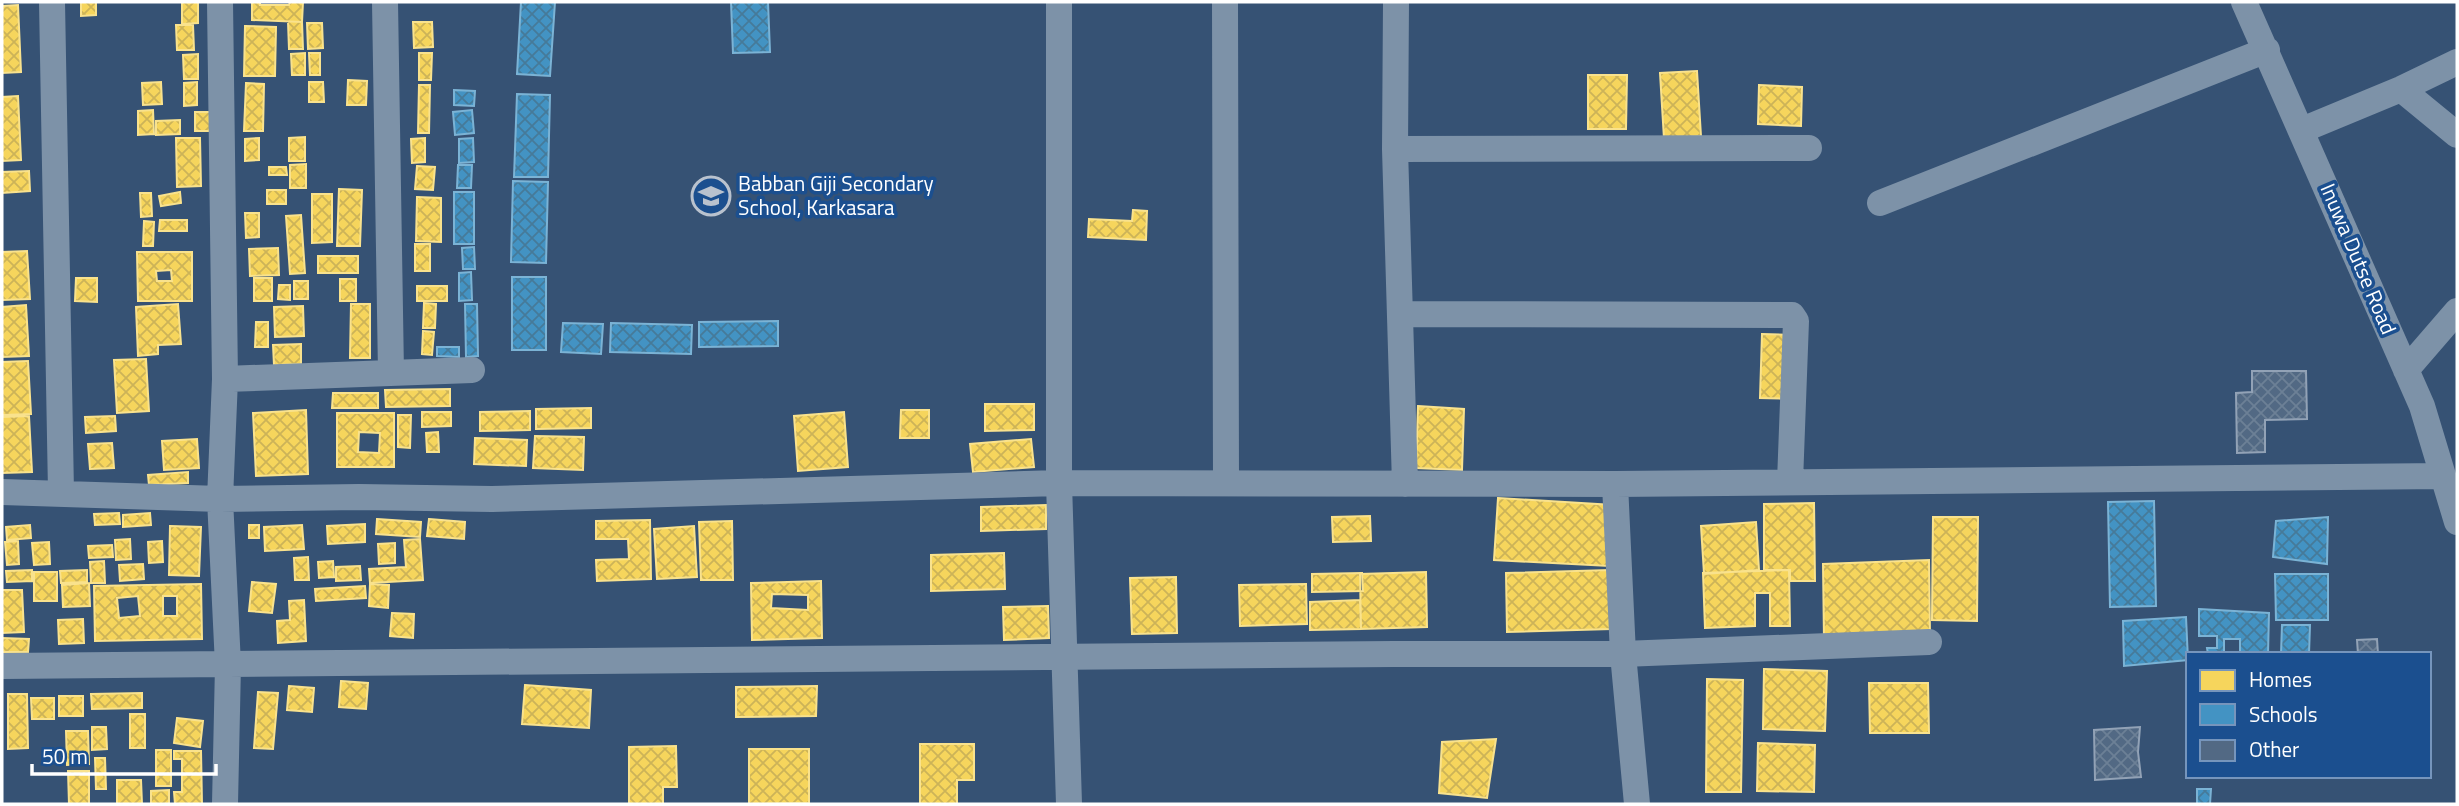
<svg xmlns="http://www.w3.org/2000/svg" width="2459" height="806" font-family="'Titillium Web',sans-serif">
  <defs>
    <pattern id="homes-cross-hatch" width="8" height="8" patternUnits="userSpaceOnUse" patternTransform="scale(1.75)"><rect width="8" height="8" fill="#f6d55c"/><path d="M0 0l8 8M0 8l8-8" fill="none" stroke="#ccb358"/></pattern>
    <pattern id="schools-cross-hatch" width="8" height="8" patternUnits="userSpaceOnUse" patternTransform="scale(1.75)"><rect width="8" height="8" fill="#4393c3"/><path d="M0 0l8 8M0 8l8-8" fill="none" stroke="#467a99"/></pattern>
    <pattern id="building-cross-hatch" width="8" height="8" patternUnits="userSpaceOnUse" patternTransform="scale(1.75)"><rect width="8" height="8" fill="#526984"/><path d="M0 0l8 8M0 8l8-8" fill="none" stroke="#6c8096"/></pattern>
  </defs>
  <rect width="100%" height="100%" fill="#365274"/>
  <path fill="url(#homes-cross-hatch)" stroke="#f9e28d" stroke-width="2" fill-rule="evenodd" d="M 81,2 L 96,2 L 96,15 L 81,16 Z
    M 182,2 L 198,2 L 198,23 L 182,24 Z
    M 252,2 L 260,2 L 260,5 L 289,5 L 290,2 L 303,2 L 302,22 L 252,20 Z
    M 18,5 L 21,72 L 2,73 L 2,6 Z
    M 288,22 L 302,22 L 303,49 L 289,49 Z
    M 413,22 L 432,22 L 433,47 L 414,48 Z
    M 307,23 L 322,23 L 323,48 L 308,49 Z
    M 176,25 L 193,25 L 194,50 L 177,50 Z
    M 245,26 L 276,27 L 275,76 L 244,76 Z
    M 305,53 L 305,75 L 292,75 L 291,54 Z
    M 309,53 L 320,53 L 320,75 L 310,75 Z
    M 419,53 L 432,53 L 431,80 L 419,80 Z
    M 198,54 L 198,79 L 184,79 L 183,55 Z
    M 1697,71 L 1701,136 L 1664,139 L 1660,73 Z
    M 1588,75 L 1627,75 L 1626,129 L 1588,129 Z
    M 348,80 L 367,81 L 366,105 L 347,105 Z
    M 161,82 L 162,104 L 143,105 L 142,83 Z
    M 197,82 L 197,105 L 184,106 L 184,83 Z
    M 309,82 L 323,82 L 324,102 L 309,102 Z
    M 246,83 L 264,84 L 263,131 L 244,131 Z
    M 419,85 L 430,85 L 429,133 L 418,133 Z
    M 1759,85 L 1802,87 L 1801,126 L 1758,124 Z
    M 18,96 L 21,160 L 2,161 L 2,97 Z
    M 153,110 L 154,134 L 138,135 L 138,111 Z
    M 195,112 L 210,112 L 210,131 L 195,131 Z
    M 180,120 L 180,134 L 156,135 L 156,121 Z
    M 305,137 L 305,161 L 289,161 L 289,138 Z
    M 176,138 L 200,138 L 201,186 L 177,187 Z
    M 259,138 L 259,160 L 245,161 L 245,139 Z
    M 425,138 L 425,162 L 412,163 L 411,139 Z
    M 306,164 L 306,188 L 290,188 L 290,165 Z
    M 417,166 L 435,167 L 433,190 L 415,189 Z
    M 269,167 L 286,167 L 287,175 L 269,175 Z
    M 29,171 L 30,191 L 2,193 L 2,172 Z
    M 339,189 L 362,190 L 360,246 L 337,246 Z
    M 267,190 L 286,190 L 286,204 L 267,204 Z
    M 180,192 L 181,203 L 161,206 L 159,196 Z
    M 140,193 L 151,193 L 152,216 L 141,217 Z
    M 312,194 L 332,194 L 332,242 L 312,243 Z
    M 417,197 L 441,198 L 441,242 L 416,241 Z
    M 1133,210 L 1147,211 L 1146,240 L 1088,237 L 1089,219 L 1132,221 Z
    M 245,213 L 259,213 L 259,237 L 246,238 Z
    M 301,215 L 305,273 L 290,274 L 286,216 Z
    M 160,220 L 187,220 L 187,231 L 159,231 Z
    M 144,221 L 154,222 L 153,246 L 143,246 Z
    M 415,244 L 430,244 L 430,271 L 415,271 Z
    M 278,248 L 279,275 L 250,276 L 249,249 Z
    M 27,251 L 30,299 L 2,300 L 2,252 Z
    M 137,252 L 192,252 L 192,301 L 138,301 ZM 171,270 L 172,281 L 157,281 L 156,271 Z
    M 318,256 L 358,256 L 358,273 L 318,273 Z
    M 76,278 L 97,278 L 97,302 L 75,301 Z
    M 254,278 L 272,278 L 272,301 L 254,301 Z
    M 340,279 L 356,279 L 356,301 L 340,301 Z
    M 294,281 L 308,281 L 308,299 L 294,299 Z
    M 279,285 L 290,285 L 290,300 L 278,299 Z
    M 417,286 L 447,286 L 447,301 L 417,301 Z
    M 424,303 L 436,304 L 435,328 L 423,328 Z
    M 178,304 L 181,344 L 158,345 L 158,354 L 138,356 L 136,307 Z
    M 351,304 L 370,304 L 370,358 L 350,358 Z
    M 26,305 L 29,356 L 2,357 L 2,307 Z
    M 303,306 L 304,336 L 275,337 L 274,307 Z
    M 256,322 L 268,322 L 268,347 L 255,347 Z
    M 423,331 L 434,332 L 432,355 L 422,354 Z
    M 1762,334 L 1794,335 L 1793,399 L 1760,398 Z
    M 301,344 L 301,364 L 274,365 L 273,345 Z
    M 146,359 L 149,411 L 117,413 L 114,360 Z
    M 28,361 L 31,414 L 2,415 L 2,362 Z
    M 450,389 L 450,406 L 386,407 L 385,390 Z
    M 333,393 L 378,393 L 378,408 L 332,408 Z
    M 985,404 L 1034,404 L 1034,430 L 985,431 Z
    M 1418,406 L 1464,409 L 1462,470 L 1416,468 Z
    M 591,408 L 591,428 L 536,429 L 536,409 Z
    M 306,410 L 308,474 L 256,476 L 253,413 Z
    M 901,410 L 929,410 L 929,438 L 900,438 Z
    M 530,411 L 530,430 L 480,431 L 480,412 Z
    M 422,412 L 451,412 L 451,426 L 422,427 Z
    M 844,412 L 848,467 L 798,471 L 794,416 Z
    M 337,413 L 394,413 L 394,467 L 337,467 ZM 359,432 L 380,433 L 379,453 L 358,452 Z
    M 398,415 L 411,415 L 410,448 L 398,447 Z
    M 29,416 L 32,472 L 2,473 L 2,417 Z
    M 115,416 L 116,431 L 86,433 L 85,417 Z
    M 438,432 L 439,452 L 427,452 L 426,433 Z
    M 535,436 L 584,437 L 583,470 L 533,468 Z
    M 475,438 L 527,440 L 526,466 L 474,464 Z
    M 197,439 L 199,468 L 164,470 L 162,441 Z
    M 1031,439 L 1034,467 L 973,472 L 970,444 Z
    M 112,443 L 114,468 L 90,469 L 88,444 Z
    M 188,472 L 188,483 L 149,485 L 148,475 Z
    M 1498,498 L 1613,505 L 1609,566 L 1494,560 Z
    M 1814,503 L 1815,581 L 1790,581 L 1790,570 L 1764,570 L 1764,504 Z
    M 1046,505 L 1046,529 L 981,531 L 981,507 Z
    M 119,513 L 120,524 L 95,525 L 94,514 Z
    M 150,513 L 151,525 L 123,527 L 123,515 Z
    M 1370,516 L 1371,541 L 1333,542 L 1332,517 Z
    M 1933,517 L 1978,517 L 1977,621 L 1932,620 Z
    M 377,519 L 421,522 L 420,537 L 376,534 Z
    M 429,519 L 465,522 L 464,539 L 427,536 Z
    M 650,520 L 651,579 L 597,581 L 596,560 L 629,559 L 628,539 L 596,539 L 596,521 Z
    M 732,521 L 733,580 L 701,580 L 699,522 Z
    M 1756,522 L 1759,570 L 1704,574 L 1701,526 Z
    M 365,524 L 365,542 L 328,544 L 327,526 Z
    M 30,525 L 31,538 L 7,540 L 6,527 Z
    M 249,525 L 259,525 L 259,538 L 249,538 Z
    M 302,525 L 304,549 L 265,551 L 264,527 Z
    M 170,526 L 201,527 L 199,576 L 169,575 Z
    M 694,526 L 697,577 L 657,579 L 654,529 Z
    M 130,539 L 131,559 L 116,560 L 115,540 Z
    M 420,539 L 423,580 L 370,583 L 369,569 L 406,567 L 404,540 Z
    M 18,541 L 19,564 L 7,565 L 5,542 Z
    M 162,541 L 163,562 L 149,563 L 148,542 Z
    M 49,542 L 50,564 L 34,565 L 32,543 Z
    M 395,543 L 395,563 L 379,564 L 378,544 Z
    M 112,545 L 113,557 L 89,558 L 88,546 Z
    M 1004,553 L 1005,589 L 931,591 L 931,555 Z
    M 308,557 L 309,580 L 295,580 L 294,558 Z
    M 1929,560 L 1930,636 L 1824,639 L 1823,564 Z
    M 104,561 L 105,583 L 91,583 L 90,562 Z
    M 333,561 L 334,577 L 319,578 L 318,562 Z
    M 143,564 L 144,579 L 120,581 L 119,565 Z
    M 360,566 L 361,580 L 336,581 L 336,567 Z
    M 32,570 L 32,581 L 7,582 L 6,571 Z
    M 87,570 L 87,582 L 61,583 L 60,571 Z
    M 1610,570 L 1611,629 L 1507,632 L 1506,573 Z
    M 1789,570 L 1790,626 L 1770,626 L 1770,593 L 1755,593 L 1755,626 L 1705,628 L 1703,573 Z
    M 34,572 L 57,572 L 57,601 L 34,601 Z
    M 1426,572 L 1427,627 L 1361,629 L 1360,574 Z
    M 1362,573 L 1363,591 L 1312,592 L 1312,574 Z
    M 1176,577 L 1177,633 L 1132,634 L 1130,578 Z
    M 821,581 L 822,638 L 752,640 L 751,583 ZM 772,594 L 808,595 L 808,610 L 771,608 Z
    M 252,582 L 276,584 L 272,613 L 249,611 Z
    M 89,583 L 90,606 L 63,607 L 62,585 Z
    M 201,584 L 202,639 L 95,641 L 94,586 ZM 138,596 L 140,616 L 119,618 L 117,598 ZM 163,596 L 177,596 L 177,616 L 163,616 Z
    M 370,584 L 389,585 L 388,608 L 369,606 Z
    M 1306,584 L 1307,624 L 1240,626 L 1239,585 Z
    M 365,586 L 366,598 L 316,601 L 315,589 Z
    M 2,590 L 22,590 L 24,632 L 2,633 Z
    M 304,600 L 306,641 L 278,643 L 277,621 L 290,620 L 289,601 Z
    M 1360,600 L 1361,629 L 1310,630 L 1310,602 Z
    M 1048,606 L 1049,638 L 1004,640 L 1003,607 Z
    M 392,613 L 414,614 L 413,638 L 390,636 Z
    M 83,619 L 84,643 L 59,644 L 58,620 Z
    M 2,638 L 29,639 L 28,652 L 2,652 Z
    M 1764,669 L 1827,671 L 1825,731 L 1763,729 Z
    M 1707,679 L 1743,680 L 1741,792 L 1706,792 Z
    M 341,681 L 368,683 L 366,709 L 339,707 Z
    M 1869,683 L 1928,683 L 1929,733 L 1870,733 Z
    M 525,685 L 591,690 L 589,728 L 522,724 Z
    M 289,686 L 314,688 L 312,712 L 287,710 Z
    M 817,686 L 816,716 L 736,717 L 736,687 Z
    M 258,692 L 278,693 L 273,749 L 254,748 Z
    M 142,693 L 142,708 L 92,709 L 91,694 Z
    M 8,694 L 27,694 L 28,748 L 8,749 Z
    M 59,696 L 83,696 L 83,716 L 59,716 Z
    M 31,698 L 54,698 L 54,719 L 32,719 Z
    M 130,714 L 145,714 L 145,748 L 130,748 Z
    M 177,718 L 203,721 L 200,747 L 174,743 Z
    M 92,727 L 106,727 L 107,749 L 92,750 Z
    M 66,731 L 88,731 L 89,764 L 67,765 Z
    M 1496,739 L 1487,798 L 1439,793 L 1442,742 Z
    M 1758,743 L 1815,745 L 1814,792 L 1757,791 Z
    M 920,744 L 974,744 L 974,780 L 957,780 L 957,804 L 920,804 Z
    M 676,746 L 677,787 L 663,787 L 663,804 L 629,804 L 629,747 Z
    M 749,749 L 809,749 L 809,803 L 749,804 Z
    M 156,750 L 171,750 L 171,786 L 156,786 Z
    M 174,751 L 201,751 L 202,804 L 175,804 L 174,792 L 182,792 L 182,759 L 174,759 Z
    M 95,758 L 105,758 L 106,789 L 96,789 Z
    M 68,771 L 89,771 L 89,804 L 69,804 Z
    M 117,780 L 141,780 L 142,804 L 117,804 Z
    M 169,790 L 169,804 L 151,804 L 151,791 Z"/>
  <path fill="url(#schools-cross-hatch)" stroke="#7bb3d5" stroke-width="2" d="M 521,2 L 555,2 L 550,76 L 517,74 Z
    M 731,2 L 768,2 L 770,52 L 733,53 Z
    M 454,90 L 475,91 L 474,106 L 454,105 Z
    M 517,94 L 550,95 L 548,177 L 514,177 Z
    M 472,110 L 474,133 L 455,135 L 453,112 Z
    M 473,138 L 474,162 L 459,163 L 459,139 Z
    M 458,165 L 472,165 L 471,188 L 457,188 Z
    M 513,181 L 548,182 L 546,263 L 511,262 Z
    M 454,192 L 474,192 L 474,244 L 454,244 Z
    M 474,247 L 475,269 L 463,269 L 462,248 Z
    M 471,272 L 472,300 L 459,301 L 459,273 Z
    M 512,277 L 546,277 L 546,350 L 512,350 Z
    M 465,304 L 477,304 L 478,356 L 466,357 Z
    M 778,321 L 778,346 L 699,347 L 699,322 Z
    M 563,323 L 603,324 L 601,354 L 561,352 Z
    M 611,323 L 692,325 L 691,354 L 610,352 Z
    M 437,347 L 459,347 L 459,357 L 437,356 Z
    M 2154,501 L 2156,606 L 2110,607 L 2108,502 Z
    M 2328,517 L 2327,564 L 2273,557 L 2276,521 Z
    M 2275,574 L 2328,574 L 2328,620 L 2276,620 Z
    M 2199,609 L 2269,613 L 2268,654 L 2240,654 L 2240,639 L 2224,639 L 2224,654 L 2208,654 L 2207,648 L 2217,648 L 2217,636 L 2199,636 Z
    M 2186,617 L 2188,660 L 2124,666 L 2123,621 Z
    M 2282,625 L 2310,625 L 2309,654 L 2281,654 Z
    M 2197,789 L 2211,789 L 2210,804 L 2197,804 Z"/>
  <path fill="url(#building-cross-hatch)" stroke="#92a2b6" stroke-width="2" d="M 2252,371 L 2306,371 L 2307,419 L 2265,420 L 2265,452 L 2237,453 L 2236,393 L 2252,392 Z
    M 2377,639 L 2378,654 L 2358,654 L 2357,640 Z
    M 2140,727 L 2138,752 L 2141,777 L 2095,780 L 2094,730 Z"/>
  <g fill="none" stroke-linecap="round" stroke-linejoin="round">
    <path stroke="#7d92a8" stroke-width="26" d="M 52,2 L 61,492
      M 220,2 L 225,379 L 220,499 L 228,665 L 225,804
      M 385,2 L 391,373
      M 1059,2 L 1059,483 L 1069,804
      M 1225,2 L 1226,483
      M 1396,2 L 1395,149 L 1405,484
      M 2244,2 L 2422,406 L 2457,522
      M 2401,89 L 2457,135
      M 2302,130 L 2401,89 L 2457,62
      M 1395,149 L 1809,148
      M 1880,203 L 2267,50
      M 1400,314 L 1792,315 L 1796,321 L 1790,482
      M 2406,370 L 2457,311
      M 225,379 L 472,370
      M 1615,484 L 1623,654 L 1637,804
      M 2,492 L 220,499 L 359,497 L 492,499 L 1059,483 L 1615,484 L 2443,476
      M 2,666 L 1394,654 L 1623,654 L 1929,642"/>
  </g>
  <defs>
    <symbol id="school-ring" viewBox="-11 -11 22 22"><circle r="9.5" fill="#1b4f8f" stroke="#b9c2ce" stroke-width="1.5"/><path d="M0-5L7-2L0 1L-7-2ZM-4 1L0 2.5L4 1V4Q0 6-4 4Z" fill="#b9c2ce"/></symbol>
  </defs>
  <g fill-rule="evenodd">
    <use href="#school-ring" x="689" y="174" width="44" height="44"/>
  </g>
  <g text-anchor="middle" stroke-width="7" stroke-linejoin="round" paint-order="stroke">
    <g font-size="21" fill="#fff" stroke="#1b4f8f" text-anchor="start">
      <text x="738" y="191">Babban Giji Secondary<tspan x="738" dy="24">School, Karkasara</tspan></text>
    </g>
    <g font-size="21" fill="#fff" stroke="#1b4f8f">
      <text transform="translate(2358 259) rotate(67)" y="7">Inuwa Dutse Road</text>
    </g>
  </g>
  <rect width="2459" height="806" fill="none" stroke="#ffffff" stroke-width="7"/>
  <rect x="2186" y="652" width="245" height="126" fill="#1b4f8f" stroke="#7695bc" stroke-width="2"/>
  <rect x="2200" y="670" width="35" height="21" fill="#f6d55c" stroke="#7695bc" stroke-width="2"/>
  <text x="2249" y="687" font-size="21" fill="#ffffff">Homes</text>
  <rect x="2200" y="704" width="35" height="21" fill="#4393c3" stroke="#7695bc" stroke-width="2"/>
  <text x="2249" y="722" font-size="21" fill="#ffffff">Schools</text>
  <rect x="2200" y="740" width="35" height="21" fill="#526984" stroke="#7695bc" stroke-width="2"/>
  <text x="2249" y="757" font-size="21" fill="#ffffff">Other</text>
  <path d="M32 764v10h184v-10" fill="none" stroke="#ffffff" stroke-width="3.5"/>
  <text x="42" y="764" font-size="21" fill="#ffffff" stroke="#1b4f8f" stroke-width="5" paint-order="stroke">50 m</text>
</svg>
